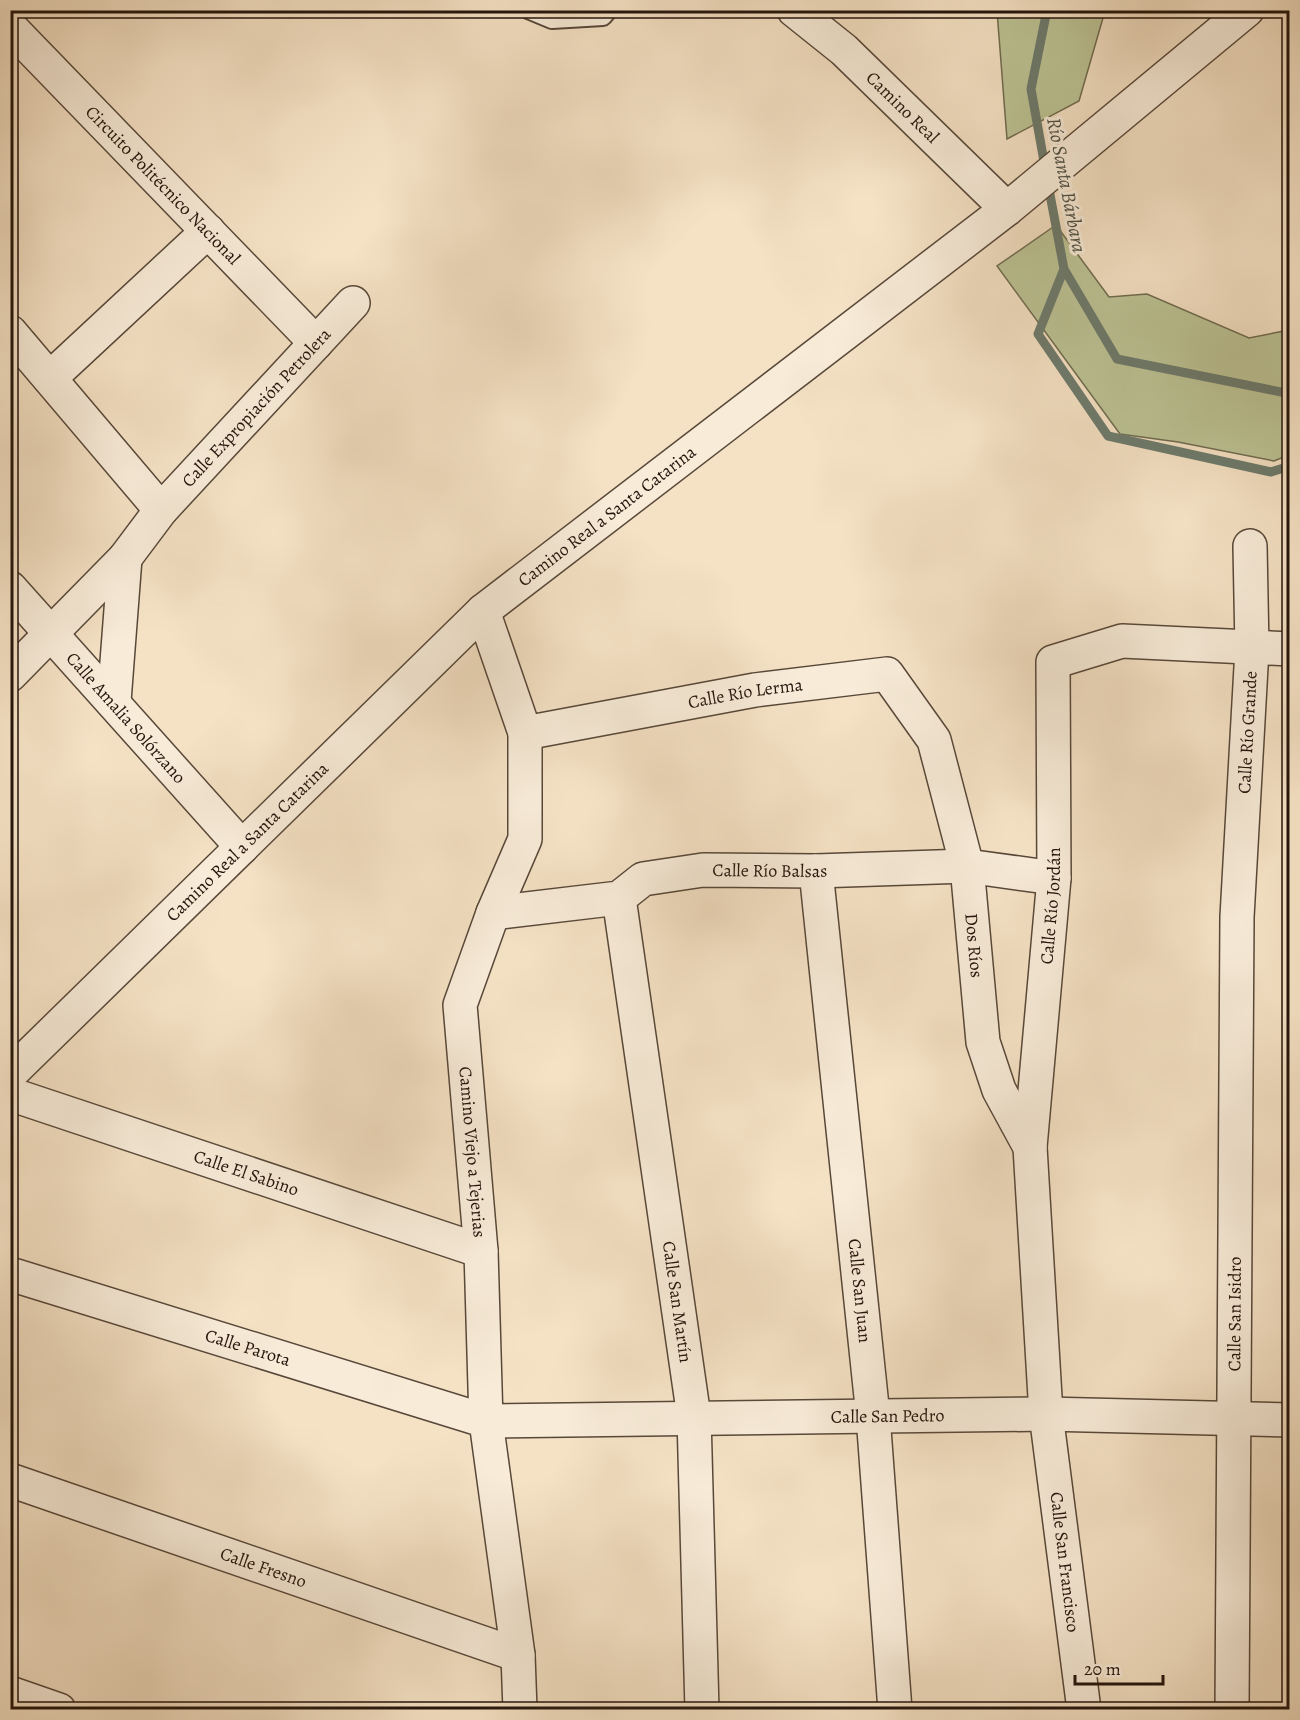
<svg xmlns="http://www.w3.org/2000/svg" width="1300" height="1720" font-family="Alegreya,serif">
  <rect width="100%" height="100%" fill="#f5e2c5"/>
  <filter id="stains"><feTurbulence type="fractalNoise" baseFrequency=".00333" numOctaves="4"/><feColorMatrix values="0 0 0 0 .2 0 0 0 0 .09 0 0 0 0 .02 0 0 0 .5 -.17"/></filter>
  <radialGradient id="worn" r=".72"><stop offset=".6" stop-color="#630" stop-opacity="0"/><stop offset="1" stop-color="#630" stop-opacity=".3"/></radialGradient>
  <path fill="#bcc395" stroke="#706c50" stroke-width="1.5" d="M 997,11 L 1105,11 L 1079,101 L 1007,139 Z
    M 1056,225 L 1109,297 L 1147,294 L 1249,338 L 1289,330 L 1289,455 L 1274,461 L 1178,442 L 1120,434 L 997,266 Z"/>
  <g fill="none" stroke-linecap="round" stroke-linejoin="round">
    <path stroke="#6d7b6d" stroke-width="9" d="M 1045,167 L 1031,89 L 1047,10
      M 1048,184 L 1064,269 L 1117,359 L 1286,393 L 1290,392
      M 1064,269 L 1038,334 L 1108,436 L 1271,472 L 1290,466"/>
    <defs>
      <path id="service" d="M 528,10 L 552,20 L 603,17 L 609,10"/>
      <g id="minor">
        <path id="s1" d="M 794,10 L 844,50 L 1007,209"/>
        <path id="s2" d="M 10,27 L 316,343"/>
        <path d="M 10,332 L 161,510"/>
        <path d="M 50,378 L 208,231"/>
        <path id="s3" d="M 10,588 L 242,847"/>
        <path id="s4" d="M 483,611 L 525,733 L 525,839 L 493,913 L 460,1005 L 481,1251 L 486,1421 L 1046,1414 L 1290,1420"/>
        <path id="s5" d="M 10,675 L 125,558 L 161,510 L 353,303"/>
        <path d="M 114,701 L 125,558"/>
        <path id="s6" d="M 525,733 L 755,690 L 887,674 L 934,740 L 967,866 L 983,1042 L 999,1090 L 1030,1147"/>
        <path id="s7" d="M 816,871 L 873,1416 L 895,1710"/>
        <path id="s8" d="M 619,898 L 694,1417 L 702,1710"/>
        <path id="s9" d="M 493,913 L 619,898 L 643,879 L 703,870 L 816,871 L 967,866 L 1054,878"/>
        <path id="s10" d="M 10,1094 L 481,1251"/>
        <path id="s11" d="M 10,1480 L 518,1655"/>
        <path d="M 10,1693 L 59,1710"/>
        <path id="s12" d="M 1084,1710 L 1046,1414 L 1030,1147 L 1054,878 L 1053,662 L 1122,641 L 1290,649"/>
        <path id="s13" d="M 1232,1710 L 1237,917 L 1252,649 L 1250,546"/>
      </g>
      <g id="tertiary">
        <path id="s14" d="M 10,1074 L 483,611 L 1007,209 L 1247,10"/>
        <path id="s15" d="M 10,1274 L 486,1421 L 518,1655 L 520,1710"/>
      </g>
    </defs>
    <use href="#service" stroke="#58483a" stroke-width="20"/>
    <use href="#minor" stroke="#58483a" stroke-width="36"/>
    <use href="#tertiary" stroke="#58483a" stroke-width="36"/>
    <use href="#service" stroke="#f8ecd9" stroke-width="16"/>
    <use href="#minor" stroke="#f8ecd9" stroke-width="33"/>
    <use href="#tertiary" stroke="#f8ecd9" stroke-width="33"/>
  </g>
  <g text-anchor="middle" stroke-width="6" stroke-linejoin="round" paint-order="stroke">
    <g font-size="18" fill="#24140c" stroke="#f8ecd9">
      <text dy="6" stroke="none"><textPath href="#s1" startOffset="146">Camino Real</textPath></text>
      <text dy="6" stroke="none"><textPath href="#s2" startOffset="220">Circuito Politécnico Nacional</textPath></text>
      <text dy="6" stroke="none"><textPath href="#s5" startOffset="364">Calle Expropiación Petrolera</textPath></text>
      <text dy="6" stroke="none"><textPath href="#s14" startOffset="818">Camino Real a Santa Catarina</textPath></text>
      <text dy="6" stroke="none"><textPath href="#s6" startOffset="224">Calle Río Lerma</textPath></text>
      <text dy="6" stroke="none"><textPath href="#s3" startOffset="174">Calle Amalia Solórzano</textPath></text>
      <text dy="6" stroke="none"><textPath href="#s13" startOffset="978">Calle Río Grande</textPath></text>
      <text dy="6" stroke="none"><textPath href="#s14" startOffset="332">Camino Real a Santa Catarina</textPath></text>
      <text dy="6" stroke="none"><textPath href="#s9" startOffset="285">Calle Río Balsas</textPath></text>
      <text dy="6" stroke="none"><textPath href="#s12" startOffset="808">Calle Río Jordán</textPath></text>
      <text dy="6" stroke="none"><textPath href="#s6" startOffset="658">Dos Ríos</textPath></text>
      <text dy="6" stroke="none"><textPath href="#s4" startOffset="561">Camino Viejo a Tejerias</textPath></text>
      <text dy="6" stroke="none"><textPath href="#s10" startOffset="249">Calle El Sabino</textPath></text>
      <text dy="6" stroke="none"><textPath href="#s7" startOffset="422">Calle San Juan</textPath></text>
      <text dy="6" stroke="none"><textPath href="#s8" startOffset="408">Calle San Martín</textPath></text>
      <text dy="6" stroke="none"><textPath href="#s13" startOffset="396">Calle San Isidro</textPath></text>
      <text dy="6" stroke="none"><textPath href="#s15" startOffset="249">Calle Parota</textPath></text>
      <text dy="6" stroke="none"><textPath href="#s4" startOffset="1232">Calle San Pedro</textPath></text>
      <text transform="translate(1065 1562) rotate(83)" y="6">Calle San Francisco</text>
      <text dy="6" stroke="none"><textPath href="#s11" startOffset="268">Calle Fresno</textPath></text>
    </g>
    <g font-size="20" font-style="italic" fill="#4e5045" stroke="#f8ecd9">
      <text transform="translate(1067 185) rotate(79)" y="7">Río Santa Bárbara</text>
    </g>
  </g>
  <rect width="1300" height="1720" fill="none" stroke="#f5e2c5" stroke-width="36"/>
  <rect x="12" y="12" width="1276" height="1696" fill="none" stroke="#24140c" stroke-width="3"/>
  <rect x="18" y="18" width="1264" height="1684" fill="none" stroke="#24140c" stroke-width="1.5"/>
  <path d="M1075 1675v9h88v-9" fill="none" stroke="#24140c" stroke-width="3"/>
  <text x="1084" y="1675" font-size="18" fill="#24140c" stroke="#f8ecd9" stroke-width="4.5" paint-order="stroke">20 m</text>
  <rect width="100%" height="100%" filter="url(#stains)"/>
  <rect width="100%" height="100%" fill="url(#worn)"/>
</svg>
